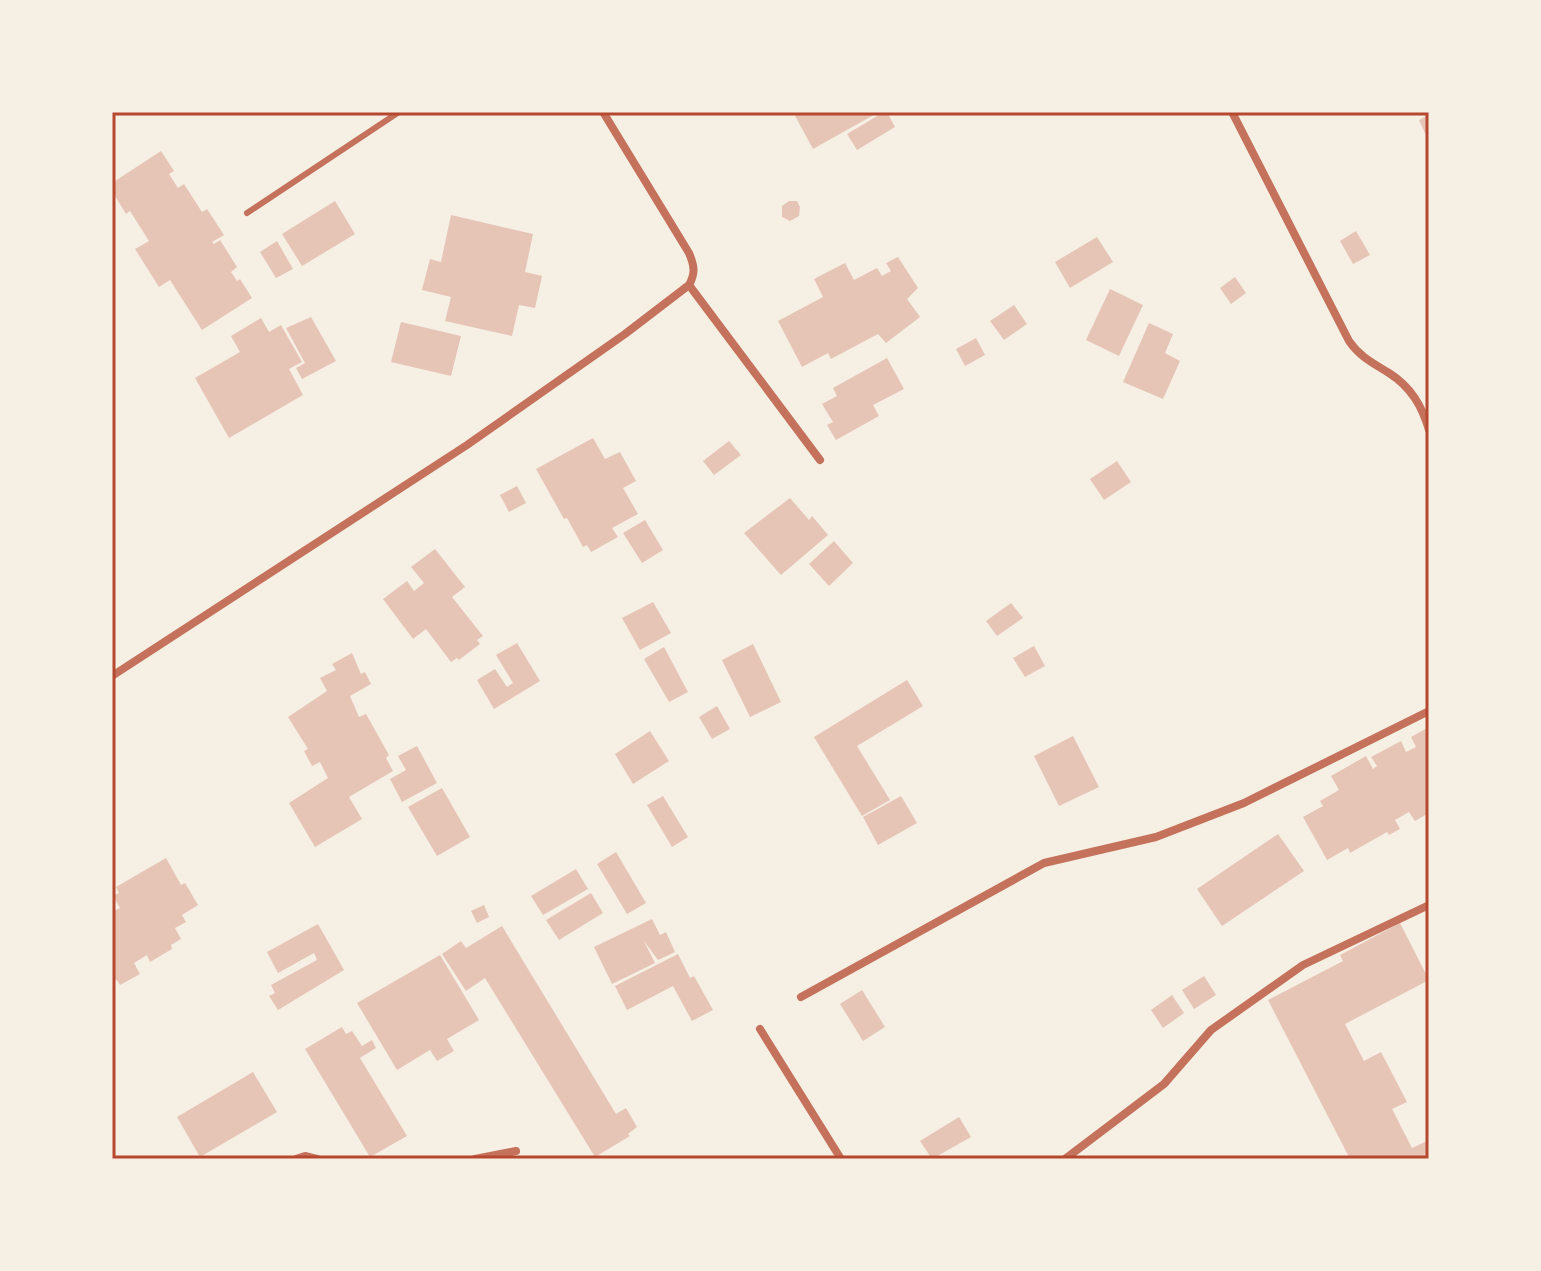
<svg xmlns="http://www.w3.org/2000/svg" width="1541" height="1271" font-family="'Sofia Sans Condensed',sans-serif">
  <rect width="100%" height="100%" fill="#f6efe4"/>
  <path fill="#e6c5b7" d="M 793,112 L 879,112 L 813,149 Z
    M 884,112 L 887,112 L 895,127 L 857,150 L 847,134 Z
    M 1429,115 L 1429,142 L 1419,120 Z
    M 161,151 L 174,171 L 169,174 L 178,188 L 184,184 L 202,212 L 207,209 L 224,235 L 212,242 L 214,244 L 220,240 L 237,267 L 231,272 L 237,281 L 240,279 L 252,298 L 202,330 L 170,280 L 159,287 L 135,249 L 149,241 L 130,211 L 126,214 L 112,191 L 112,183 Z
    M 335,201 L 355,234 L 302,266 L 282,234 Z
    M 789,201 L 797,201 L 800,207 L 799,216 L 790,221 L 782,217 L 782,206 Z
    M 451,215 L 533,234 L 525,272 L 542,276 L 535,308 L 519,305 L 512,336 L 445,321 L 451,297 L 422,290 L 430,259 L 441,262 Z
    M 1356,231 L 1370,255 L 1353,264 L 1340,241 Z
    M 1097,237 L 1113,262 L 1070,288 L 1055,262 Z
    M 277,241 L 293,269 L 276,278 L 260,252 Z
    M 898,257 L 918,288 L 907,299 L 920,317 L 886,343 L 878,334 L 831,359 L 828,353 L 802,367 L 778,321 L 823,297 L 814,279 L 845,263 L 854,280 L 877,268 L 882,276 L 891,271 L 886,263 Z
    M 1235,277 L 1246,293 L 1231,304 L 1220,288 Z
    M 1110,289 L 1143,305 L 1119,356 L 1086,340 Z
    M 1014,305 L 1027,324 L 1004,340 L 990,321 Z
    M 311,317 L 336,361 L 302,379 L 296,368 L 305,363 L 286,328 Z
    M 261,318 L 269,332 L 281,325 L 302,362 L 289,369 L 303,395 L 229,438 L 195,378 L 240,352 L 231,336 Z
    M 401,322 L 461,336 L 451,376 L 391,362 Z
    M 1149,323 L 1173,334 L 1165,353 L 1180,361 L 1163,399 L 1123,382 Z
    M 976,338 L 985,355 L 965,366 L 956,349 Z
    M 887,358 L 904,389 L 873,405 L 879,416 L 836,440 L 827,425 L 833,422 L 822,404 L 837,396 L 833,388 Z
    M 593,438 L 605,459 L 620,452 L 636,481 L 623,488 L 638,514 L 612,528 L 618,537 L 591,552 L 587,545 L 583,547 L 567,518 L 564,519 L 536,469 Z
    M 729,441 L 741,455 L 714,475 L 703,461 Z
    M 1117,461 L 1131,482 L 1104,500 L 1090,479 Z
    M 517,486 L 526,503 L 509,512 L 500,495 Z
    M 790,498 L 809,520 L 812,516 L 828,535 L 781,575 L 744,533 Z
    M 645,520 L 663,550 L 642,563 L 623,533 Z
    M 834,541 L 853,563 L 829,586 L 809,564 Z
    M 435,549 L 465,587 L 452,597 L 483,636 L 477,640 L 480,644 L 459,660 L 457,658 L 451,662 L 426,629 L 413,639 L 383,599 L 407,581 L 414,591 L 424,583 L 411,567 Z
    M 653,602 L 671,633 L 640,650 L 622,618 Z
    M 1011,603 L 1023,618 L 997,636 L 986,621 Z
    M 517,643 L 540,681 L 494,709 L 477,680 L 495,669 L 507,687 L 513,683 L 496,655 Z
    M 753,644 L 781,702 L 750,717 L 722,660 Z
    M 1034,646 L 1045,666 L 1025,677 L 1013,658 Z
    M 664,647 L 688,692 L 669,702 L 644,659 Z
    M 352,653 L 361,674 L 365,672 L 371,684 L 350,696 L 359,717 L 366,714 L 389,755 L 386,758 L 393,771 L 349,797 L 362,819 L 315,847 L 289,803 L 328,778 L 320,762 L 312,766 L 304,751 L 308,749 L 288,717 L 327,691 L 320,678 L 336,670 L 332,664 Z
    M 907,680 L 923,706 L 857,746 L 890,800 L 862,816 L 814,737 Z
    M 717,706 L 730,729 L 712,739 L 699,717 Z
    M 1429,727 L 1429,813 L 1415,821 L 1409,812 L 1395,820 L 1400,829 L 1389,835 L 1387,832 L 1350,853 L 1348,848 L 1327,860 L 1303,817 L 1323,806 L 1320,801 L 1339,790 L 1331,776 L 1366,756 L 1373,769 L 1377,766 L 1371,757 L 1401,741 L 1406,752 L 1416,747 L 1411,737 Z
    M 650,731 L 669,761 L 633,784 L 615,754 Z
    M 1073,736 L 1099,787 L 1059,806 L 1034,756 Z
    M 417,746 L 437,783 L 402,802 L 390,779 L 406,770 L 398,756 Z
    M 442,788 L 470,837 L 437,856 L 408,807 Z
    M 663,796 L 688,837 L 672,847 L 647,805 Z
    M 901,796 L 917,823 L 878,845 L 863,817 Z
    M 1278,834 L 1304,871 L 1222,926 L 1197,889 Z
    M 616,852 L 646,903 L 627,914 L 597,864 Z
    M 166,858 L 181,885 L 185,883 L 198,905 L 182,915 L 186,922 L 175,928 L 181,939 L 171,945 L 172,949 L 150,962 L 147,955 L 134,963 L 140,974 L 120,985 L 117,980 L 112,982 L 112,912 L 120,908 L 113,896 L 119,893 L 116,887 Z
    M 576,869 L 588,889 L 543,915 L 531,896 Z
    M 591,893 L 603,913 L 559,940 L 546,920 Z
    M 484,905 L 489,917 L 477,923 L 471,911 Z
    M 652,919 L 660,935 L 666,932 L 675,952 L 658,960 L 644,941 L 655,963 L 612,984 L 594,947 Z
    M 1400,923 L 1429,980 L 1345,1024 L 1364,1061 L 1381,1052 L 1407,1102 L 1392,1109 L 1412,1148 L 1429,1140 L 1429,1159 L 1350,1159 L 1268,1000 L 1343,961 L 1340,955 Z
    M 318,924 L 344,970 L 278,1010 L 269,996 L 275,993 L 271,985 L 317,960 L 314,953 L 278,973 L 267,952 Z
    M 502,926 L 616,1114 L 626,1108 L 637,1127 L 628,1134 L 630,1136 L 595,1157 L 485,978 L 466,991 L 442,954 L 461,941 L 466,948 Z
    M 678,954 L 690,978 L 694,976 L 713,1010 L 692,1021 L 673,986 L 627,1010 L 615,986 Z
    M 440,955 L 479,1020 L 447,1039 L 454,1051 L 437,1061 L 430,1050 L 397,1070 L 357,1003 Z
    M 1204,976 L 1216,995 L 1194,1009 L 1182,990 Z
    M 862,990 L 885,1027 L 863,1041 L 840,1004 Z
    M 1172,995 L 1184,1013 L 1163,1028 L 1151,1010 Z
    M 342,1027 L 346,1034 L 352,1031 L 362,1046 L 372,1040 L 376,1048 L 360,1058 L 407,1136 L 370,1157 L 305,1049 Z
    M 253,1072 L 277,1112 L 200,1157 L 177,1117 Z
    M 959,1117 L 971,1137 L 932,1159 L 920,1141 Z"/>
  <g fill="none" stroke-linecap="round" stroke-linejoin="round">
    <path stroke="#c5725c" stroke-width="6" d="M 247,213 L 399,112"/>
    <path stroke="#c5725c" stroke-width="8" d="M 1232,112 L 1349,341 C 1360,357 1373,363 1389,373 C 1411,387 1422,406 1429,430
      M 689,285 L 820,460
      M 112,676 L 467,445 L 625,334 L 689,285 C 696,273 694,265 689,253 L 603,112
      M 801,997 L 1044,863 L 1156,837 L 1244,803 L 1429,711
      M 760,1029 L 841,1159
      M 296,1159 L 305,1156 L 317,1159
      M 475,1159 L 516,1151
      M 1065,1159 L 1164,1084 L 1211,1030 L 1303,965 L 1429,905"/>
  </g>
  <rect width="1541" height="1271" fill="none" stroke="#f6efe4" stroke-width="228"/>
  <rect x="114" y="114" width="1313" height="1043" fill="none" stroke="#b5482f" stroke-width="3"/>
</svg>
